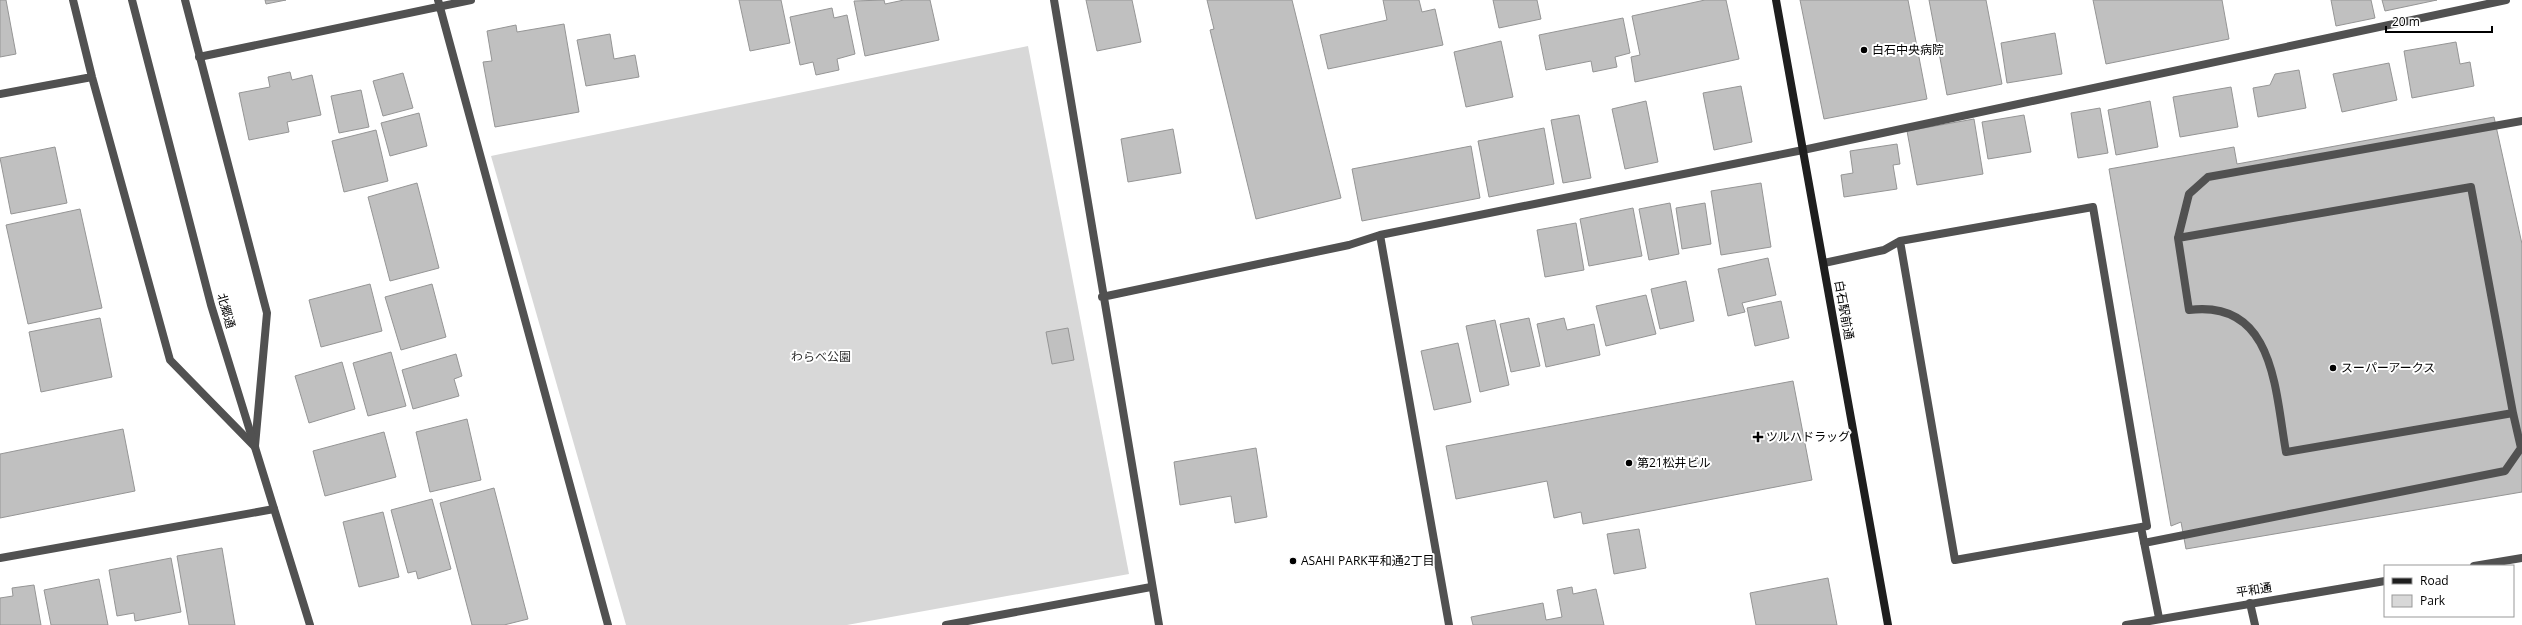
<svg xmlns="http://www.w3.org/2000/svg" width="2522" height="625" font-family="'Open Sans','Noto Sans JP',sans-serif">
  <rect width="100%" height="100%" fill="#fff"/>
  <path fill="#d8d8d8" d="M 1028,46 L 1129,574 L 847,625 L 626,625 L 491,156 Z"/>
  <path fill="#c0c0c0" stroke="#959595" d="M 0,0 L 6,0 L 16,54 L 0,57 Z
    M 265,0 L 286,0 L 266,4 Z
    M 739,0 L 781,0 L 790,43 L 750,51 Z
    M 884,0 L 885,4 L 904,0 L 930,0 L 939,40 L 865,56 L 854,1 Z
    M 1086,0 L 1132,0 L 1141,42 L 1097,51 Z
    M 1207,0 L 1292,0 L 1341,198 L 1256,219 L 1210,30 L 1214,29 Z
    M 1383,0 L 1419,0 L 1422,12 L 1435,9 L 1443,45 L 1328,69 L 1320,35 L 1387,20 Z
    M 1493,0 L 1537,0 L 1541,19 L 1499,28 Z
    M 1705,0 L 1726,0 L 1739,59 L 1635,82 L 1631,57 L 1640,55 L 1632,16 Z
    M 1800,0 L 1908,0 L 1927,99 L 1824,119 Z
    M 1929,0 L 1986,0 L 2002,84 L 1947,95 Z
    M 2093,0 L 2222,0 L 2229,39 L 2106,64 Z
    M 2331,0 L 2371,0 L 2375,18 L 2336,26 Z
    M 2382,0 L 2437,0 L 2385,11 Z
    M 832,8 L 834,18 L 847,15 L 855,54 L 837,59 L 839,70 L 816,75 L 813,62 L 800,65 L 790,17 Z
    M 1623,18 L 1630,53 L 1615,57 L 1617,67 L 1593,72 L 1591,61 L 1546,70 L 1539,35 Z
    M 564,24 L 579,112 L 495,127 L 483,62 L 492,61 L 487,31 L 516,25 L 517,32 Z
    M 2055,33 L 2062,74 L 2007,83 L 2001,43 Z
    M 610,34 L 614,59 L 635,55 L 639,77 L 586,86 L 577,40 Z
    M 1501,41 L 1513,97 L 1466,107 L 1454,52 Z
    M 2456,42 L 2460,64 L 2470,62 L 2474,86 L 2412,98 L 2404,51 Z
    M 2389,63 L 2397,100 L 2342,112 L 2333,74 Z
    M 2299,70 L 2306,108 L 2258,117 L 2253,88 L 2270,85 L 2275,74 Z
    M 290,72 L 292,80 L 312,75 L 321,115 L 287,122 L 289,132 L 249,140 L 239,93 L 270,87 L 268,77 Z
    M 403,73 L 413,108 L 383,116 L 373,81 Z
    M 1741,86 L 1752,142 L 1714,150 L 1703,93 Z
    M 2231,87 L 2238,127 L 2180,137 L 2173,97 Z
    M 361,90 L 369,127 L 339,133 L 331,96 Z
    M 1646,101 L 1658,162 L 1625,169 L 1612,109 Z
    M 2150,101 L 2158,147 L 2116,155 L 2108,110 Z
    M 2100,108 L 2108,153 L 2078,158 L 2071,113 Z
    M 419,113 L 427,146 L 390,156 L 381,123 Z
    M 1579,115 L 1591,178 L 1563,183 L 1551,120 Z
    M 2024,115 L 2031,152 L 1988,159 L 1982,122 Z
    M 2494,117 L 2522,244 L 2522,492 L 2186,549 L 2181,522 L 2171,526 L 2109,169 L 2234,147 L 2237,164 Z
    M 1974,119 L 1983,174 L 1917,185 L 1907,131 Z
    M 1544,128 L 1554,184 L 1489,197 L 1478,141 Z
    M 1173,129 L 1181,173 L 1128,182 L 1121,139 Z
    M 376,130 L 388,181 L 344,192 L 332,141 Z
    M 1897,144 L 1900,164 L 1893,165 L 1897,189 L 1844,197 L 1841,175 L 1853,173 L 1850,151 Z
    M 1471,146 L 1480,198 L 1362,221 L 1352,169 Z
    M 55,147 L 67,203 L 11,214 L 0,158 Z
    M 417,183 L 439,268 L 390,281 L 368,197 Z
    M 1761,183 L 1771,247 L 1721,255 L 1711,191 Z
    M 1670,203 L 1679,254 L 1649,260 L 1639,209 Z
    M 1705,203 L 1711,244 L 1682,249 L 1676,208 Z
    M 1633,208 L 1642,256 L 1589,266 L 1580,219 Z
    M 80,209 L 102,308 L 28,324 L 6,225 Z
    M 1576,223 L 1584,270 L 1545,277 L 1537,230 Z
    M 1768,258 L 1776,295 L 1742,303 L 1745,312 L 1728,316 L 1718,269 Z
    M 1686,281 L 1694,321 L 1660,329 L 1651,289 Z
    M 370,284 L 382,331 L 321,347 L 309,300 Z
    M 432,284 L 446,337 L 401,350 L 385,297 Z
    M 1646,295 L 1656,334 L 1606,346 L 1596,306 Z
    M 1781,301 L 1789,338 L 1755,346 L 1747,308 Z
    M 100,318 L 112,377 L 41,392 L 29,332 Z
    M 1529,318 L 1540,366 L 1511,372 L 1500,324 Z
    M 1564,318 L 1567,330 L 1594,324 L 1600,355 L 1546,367 L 1537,324 Z
    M 1495,320 L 1509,385 L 1480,392 L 1466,326 Z
    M 1068,328 L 1074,360 L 1052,364 L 1046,332 Z
    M 1458,343 L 1471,402 L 1434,410 L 1421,351 Z
    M 391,352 L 406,406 L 368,416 L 353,363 Z
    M 456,354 L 462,376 L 454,379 L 459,396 L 413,409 L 402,370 Z
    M 342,362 L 355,409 L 309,423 L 295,376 Z
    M 1793,381 L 1812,480 L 1583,524 L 1581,512 L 1554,518 L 1547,481 L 1456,499 L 1446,446 Z
    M 467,419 L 481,480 L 430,492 L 416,432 Z
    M 123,429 L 135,491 L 0,518 L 0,454 Z
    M 384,432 L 396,477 L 325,496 L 313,451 Z
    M 1256,448 L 1267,517 L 1235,523 L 1231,496 L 1180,505 L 1174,462 Z
    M 494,488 L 528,619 L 504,625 L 472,625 L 440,503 Z
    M 432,499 L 451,569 L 418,579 L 416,571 L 408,573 L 391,510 Z
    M 383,512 L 399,577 L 359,587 L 343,522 Z
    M 1639,529 L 1646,568 L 1614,574 L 1607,534 Z
    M 222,548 L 235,625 L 189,625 L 177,556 Z
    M 171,558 L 181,612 L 135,621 L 134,613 L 117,616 L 109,570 Z
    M 1828,578 L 1837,625 L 1756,625 L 1750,593 Z
    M 99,579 L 108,625 L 51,625 L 44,590 Z
    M 34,585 L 41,625 L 0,625 L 0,598 L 13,596 L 12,588 Z
    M 1572,587 L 1573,594 L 1596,589 L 1604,625 L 1473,625 L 1471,617 L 1543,603 L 1546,620 L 1562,617 L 1557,590 Z"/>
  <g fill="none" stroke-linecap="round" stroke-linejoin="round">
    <path stroke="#515151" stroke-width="8" d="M 2178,238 L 2471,187 L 2513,413
      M 1824,263 L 1884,250 L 1900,241 L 2093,207 L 2147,526 L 1955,560 L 1900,241
      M 2141,527 L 2159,618
      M 2144,543 L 2505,471 L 2521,448 L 2513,413 L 2286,452 C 2275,391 2275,299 2189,310 L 2178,238 L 2189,194 L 2208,177 L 2522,121"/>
    <path stroke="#515151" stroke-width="8" d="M 73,0 L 92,77 L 170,360 L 255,447
      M 185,0 L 267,313 L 255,446
      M 438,0 L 608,625
      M 1054,0 L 1159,625
      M 199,57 L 471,0
      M 0,94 L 92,77
      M 1380,235 L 1449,625
      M 1102,297 L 1349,245 L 1380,235 L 1803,150 L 2506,0
      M 0,558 L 274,509
      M 2250,603 L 2255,625
      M 946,625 L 1151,587"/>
    <path stroke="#515151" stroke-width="8" d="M 132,0 L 211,305 L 310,625
      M 2474,566 L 2522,558
      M 2126,625 L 2385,581"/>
    <path stroke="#1e1e1e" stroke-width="8" d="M 1776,0 L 1888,625"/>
  </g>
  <g fill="#000" stroke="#fff" stroke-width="1.5">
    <circle cx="1864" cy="50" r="4"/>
    <circle cx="2333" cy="368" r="4"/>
    <path d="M1756 431h4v4h4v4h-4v4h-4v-4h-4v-4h4z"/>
    <circle cx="1629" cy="463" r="4"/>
    <circle cx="1293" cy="561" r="4"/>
  </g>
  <g text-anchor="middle" stroke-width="4" stroke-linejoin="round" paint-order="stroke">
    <g font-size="12" fill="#000" stroke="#fff" text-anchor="start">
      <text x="1872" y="54">白石中央病院</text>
      <text x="2341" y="372">スーパーアークス</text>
      <text x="1766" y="441">ツルハドラッグ</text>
      <text x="1637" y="467">第21松井ビル</text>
      <text x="1301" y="565">ASAHI PARK平和通2丁目</text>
    </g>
    <g font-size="12" fill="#000" stroke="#fff">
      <text transform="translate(1844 310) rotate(80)" y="4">白石駅前通</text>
      <text transform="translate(226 311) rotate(74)" y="4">北郷通</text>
      <text transform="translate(2254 590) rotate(-9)" y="4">平和通</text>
    </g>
    <g font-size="12" fill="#2f2f2f" stroke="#fff">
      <text x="821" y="361">わらべ公園</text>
    </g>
  </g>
  <rect x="2384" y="565" width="130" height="52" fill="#ffffff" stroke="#999999"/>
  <rect x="2392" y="578" width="20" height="6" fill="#1e1e1e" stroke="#999999"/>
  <text x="2420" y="585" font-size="12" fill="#000000">Road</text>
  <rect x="2392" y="595" width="20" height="12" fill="#d8d8d8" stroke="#999999"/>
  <text x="2420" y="605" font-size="12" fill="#000000">Park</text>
  <path d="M2386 26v6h106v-6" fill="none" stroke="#000000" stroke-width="2"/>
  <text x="2392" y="26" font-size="12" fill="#000000" stroke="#ffffff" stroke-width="3" paint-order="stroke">20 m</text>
</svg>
